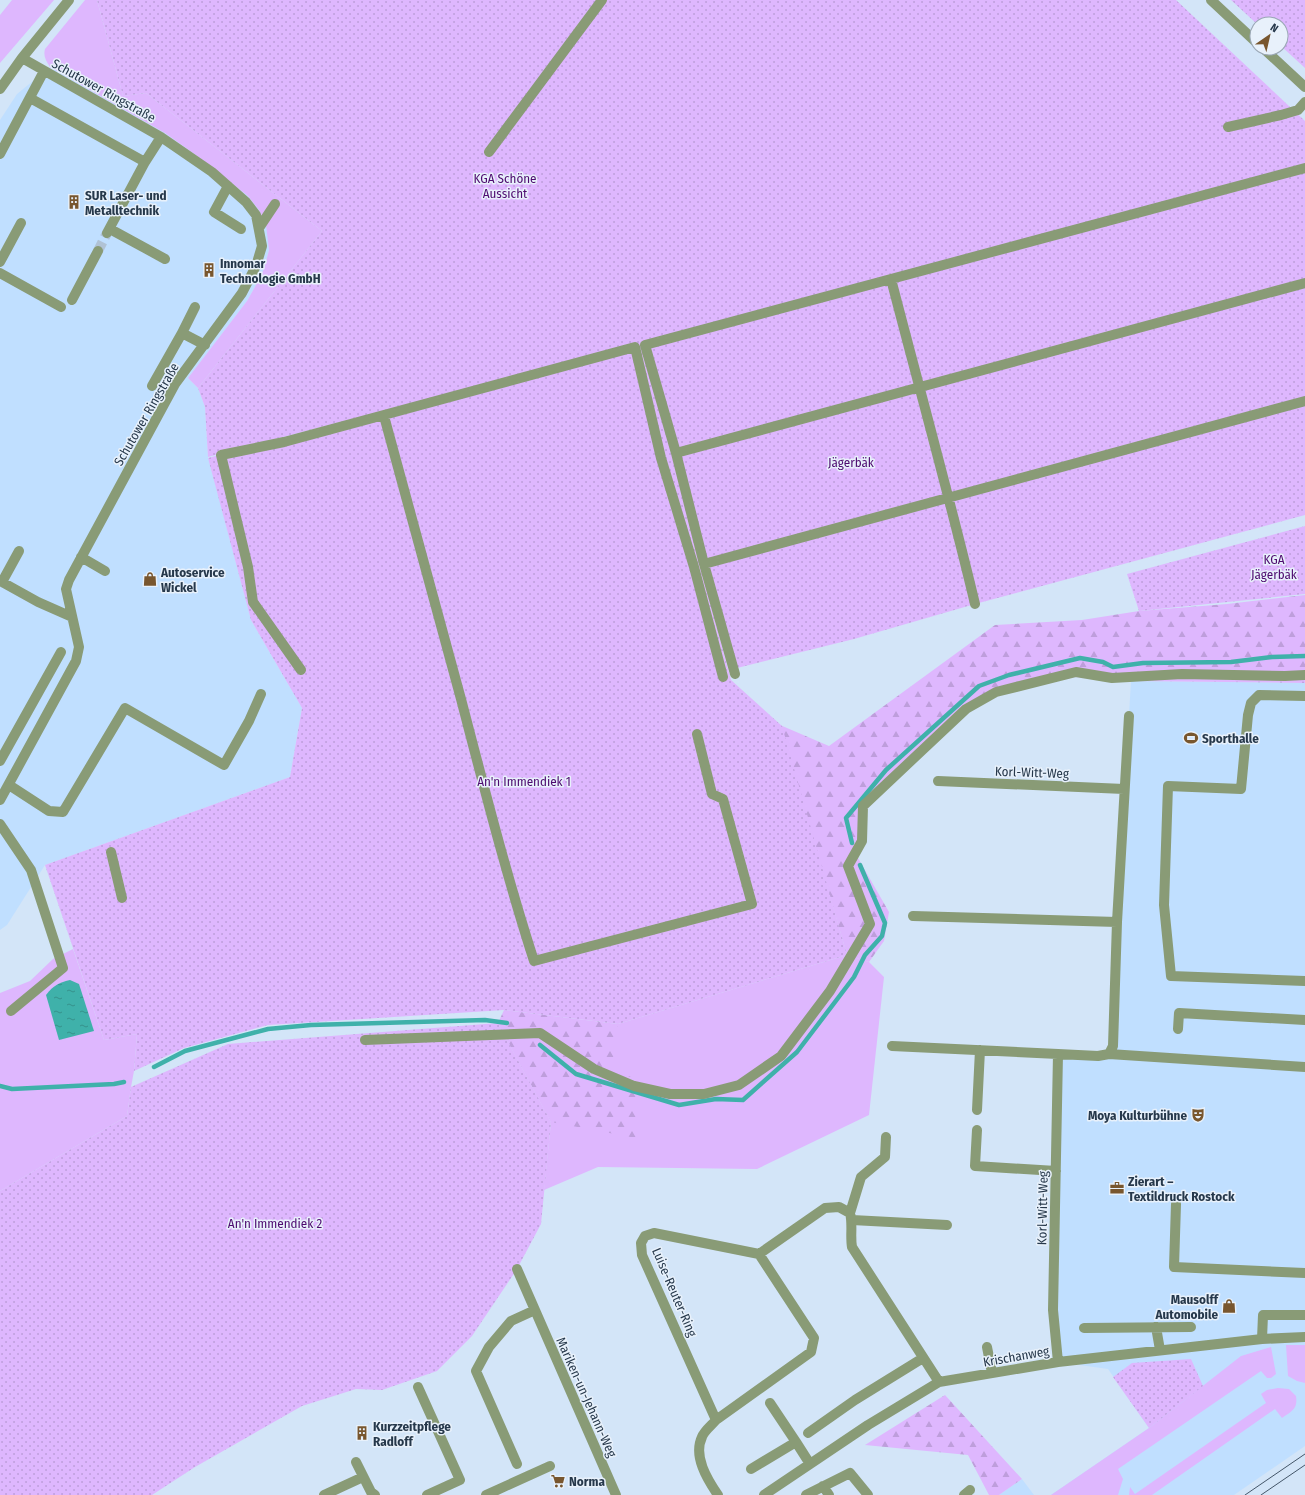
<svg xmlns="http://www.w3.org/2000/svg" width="1305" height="1495" font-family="'Fira Sans Condensed',sans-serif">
  <defs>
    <pattern id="forest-firs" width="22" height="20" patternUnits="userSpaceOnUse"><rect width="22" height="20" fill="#deb7fe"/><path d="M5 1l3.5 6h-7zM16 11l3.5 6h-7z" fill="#be9edb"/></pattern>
    <pattern id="park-dots" width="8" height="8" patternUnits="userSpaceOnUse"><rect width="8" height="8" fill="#deb7fe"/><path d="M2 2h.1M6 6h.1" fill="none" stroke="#be9edb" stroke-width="1.8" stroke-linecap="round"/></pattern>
    <pattern id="water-ripples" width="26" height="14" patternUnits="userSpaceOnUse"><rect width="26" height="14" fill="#3fb1aa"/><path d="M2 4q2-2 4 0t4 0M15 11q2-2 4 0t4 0" fill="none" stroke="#35918c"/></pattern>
  </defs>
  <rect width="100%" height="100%" fill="#d3e5f8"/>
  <path fill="#c0dfff" d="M 50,67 L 165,133 L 200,158 L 248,196 L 259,210 L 267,225 L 269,250 L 264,269 L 256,285 L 247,301 L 188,378 L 198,388 L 205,407 L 208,457 L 251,620 L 302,708 L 290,777 L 45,865 L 7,925 L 0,930 L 0,120 L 17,94 Z
    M 1131,681 L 1305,683 L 1305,1446 L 1234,1495 L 1051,1495 L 1149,1428 L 1108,1369 L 1058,1362 L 1053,1310 L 1058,1054 L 1109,1054 Z
    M 1022,1479 L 1034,1495 L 999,1495 Z"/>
  <path fill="#deb7fe" d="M 12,0 L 54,0 L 0,63 L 0,15 Z
    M 85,0 L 97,0 L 123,96 L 146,93 L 322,231 L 198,388 L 188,378 L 247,301 L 256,285 L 264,269 L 269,250 L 266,225 L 259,210 L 248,196 L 200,158 L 165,133 L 50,67 C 46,61 43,56 45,49 Z
    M 73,949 L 104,1040 L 137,1034 L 134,1071 L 131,1087 L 127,1116 L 0,1191 L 0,993 L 30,981 L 53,959 Z
    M 847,955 L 869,962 L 884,977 L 869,1115 L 757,1169 L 598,1167 L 544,1190 L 551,1122 L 498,1023 L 539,1033 L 618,1024 Z
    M 1286,1345 L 1305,1345 L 1305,1383 L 1297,1381 L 1288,1376 Z
    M 1271,1347 L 1276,1374 L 1271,1378 L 1267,1378 L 1261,1371 L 1118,1469 L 1123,1479 L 1118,1495 L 1051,1495 L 1149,1428 L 1241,1356 Z
    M 1278,1388 L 1289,1389 L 1296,1396 C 1298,1409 1292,1411 1282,1418 L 1275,1409 L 1152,1495 L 1129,1495 L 1130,1487 L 1135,1494 L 1266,1403 L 1261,1394 L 1267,1390 Z"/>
  <path fill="url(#forest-firs)" d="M 1305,595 L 1305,683 L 1131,681 L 1075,677 L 995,695 L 959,719 L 891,781 L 863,814 L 858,858 L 889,912 L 884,941 L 869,962 L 847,955 L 780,725 L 829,746 L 995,625 L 1082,620 L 1139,611 L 1227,604 Z
    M 504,1010 L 618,1024 L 612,1069 L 638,1080 L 636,1138 L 551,1122 L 498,1023 Z
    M 945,1395 L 1022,1479 L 999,1495 L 989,1495 L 968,1455 L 865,1445 Z"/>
  <path fill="url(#park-dots)" d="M 97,0 L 1176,0 L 1305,121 L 1305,515 L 975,604 L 854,639 L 729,670 L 703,576 L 731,680 L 782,726 L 847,955 L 618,1024 L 504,1010 L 268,1025 L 184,1048 L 134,1071 L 137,1034 L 104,1040 L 45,865 L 290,777 L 302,708 L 251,620 L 208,458 L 355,418 L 208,457 L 205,407 L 198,388 L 322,231 L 146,93 L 123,96 Z
    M 1231,0 L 1305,0 L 1305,68 L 1281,46 L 1281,24 L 1257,24 Z
    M 1305,526 L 1305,594 L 1139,611 L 1127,574 Z
    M 498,1023 L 551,1122 L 541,1224 L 517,1269 L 472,1336 L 437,1371 L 382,1390 L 356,1389 L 302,1406 L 195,1467 L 152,1495 L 0,1495 L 0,1191 L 127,1116 L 131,1087 L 228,1044 Z
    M 1191,1359 L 1203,1386 L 1149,1428 L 1113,1377 L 1132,1363 Z"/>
  <path fill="url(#water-ripples)" d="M 70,980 L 79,984 L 94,1031 L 59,1040 L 46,995 C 54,985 58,983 70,980 Z"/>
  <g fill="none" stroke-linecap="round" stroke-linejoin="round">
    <path stroke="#3fb1aa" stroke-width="4.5" d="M 852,843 L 846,818 L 886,770 L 979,686 L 1009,675 L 1080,658 L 1103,662 L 1113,667 L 1143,663 L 1231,662 L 1272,657 L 1305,656
      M 540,1045 L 576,1074 L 679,1105 L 716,1099 L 743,1100 L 797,1052 L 854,977 L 865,955 L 882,936 L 885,923 L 860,865
      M 154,1067 L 185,1051 L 268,1029 L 311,1025 L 485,1020 L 507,1023
      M 0,1086 L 12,1089 L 114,1084 L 124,1082"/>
    <path stroke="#b0c2d5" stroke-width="10" stroke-dasharray="10 5" stroke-linecap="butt" d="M 98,251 L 107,233"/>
    <path stroke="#899b76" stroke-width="10" d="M 1211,0 L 1257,43
      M 1263,48 L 1305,87
      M 0,89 L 22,58 L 69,0
      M 30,98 L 145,162 L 107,233
      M 1228,127 L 1281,115 L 1298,110 L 1305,102
      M 489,152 L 602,0
      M 0,154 L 44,71
      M 145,162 L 161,137
      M 228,186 L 214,212 L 241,229
      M 259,228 L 275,204
      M 110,229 L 165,259
      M 0,262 L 21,223
      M 0,273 L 61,307
      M 891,279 C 919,387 949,495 975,604
      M 72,300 L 98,251
      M 182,333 L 195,307
      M 152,386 L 182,333 L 205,345
      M 384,416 C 410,510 436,604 461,699 C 484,787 506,874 534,961 L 752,904 L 723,799 L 712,794 L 697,734
      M 676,453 L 1305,283
      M 19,551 L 2,582 L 38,602 L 72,617
      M 81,557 L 105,571
      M 704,564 L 1305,401
      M 301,670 L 253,602 L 248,567 L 221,455 L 284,442 L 635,347 L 661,458 L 694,567 L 723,677
      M 735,674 L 704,564 L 676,453 L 645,345 L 1305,168
      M 1305,696 L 1259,695 L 1251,703 L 1248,715 L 1241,789 L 1168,786 L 1164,905 L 1171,976 L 1305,981
      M 0,761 L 61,652
      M 938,781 L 1124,789
      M 9,785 L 49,811 L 63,812 L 125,708 L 224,765 L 249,721 L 261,694
      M 0,800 L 76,661 L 79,647 L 66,589 L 69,580 L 175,384 L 242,293 L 256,266 L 262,246 L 256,215 L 246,202 L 212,172 L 161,137 L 22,58
      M 0,824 L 31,870 L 63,968 L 11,1011
      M 111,852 L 122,898
      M 913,916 L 1117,922
      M 1178,1029 L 1179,1013 L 1305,1020
      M 365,1040 L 540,1033 L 594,1069 L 634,1086 L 670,1094 L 704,1094 L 739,1085 L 781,1056 L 830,991 L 870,924 L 848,866 L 862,841 L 863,806 L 966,709 L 996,692 L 1076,672 L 1112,678 L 1182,674 L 1285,676 L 1305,675
      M 892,1046 L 1058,1054
      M 1109,1054 L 1305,1067
      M 977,1110 L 980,1050
      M 977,1130 L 975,1166 L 1056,1171
      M 1176,1204 L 1174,1267 L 1305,1273
      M 850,1213 L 861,1177 L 885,1157 L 886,1137
      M 852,1220 L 947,1225
      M 517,1269 L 616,1495
      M 1156,1327 L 1160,1350
      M 1084,1328 L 1191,1327
      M 1262,1339 L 1263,1315 L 1305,1315
      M 987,1347 L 992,1373
      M 1058,1362 L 1053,1310 L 1058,1054 L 1098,1056 L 1109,1054 L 1113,1046 L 1117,922 L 1129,716
      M 418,1387 L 460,1480 L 427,1495
      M 716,1420 L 811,1352 L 814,1338 L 759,1254
      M 808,1433 L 855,1400 L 923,1358
      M 796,1442 L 810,1464
      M 356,1462 L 371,1492 L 375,1495
      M 517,1464 L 476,1371 L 489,1347 L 511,1321 L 535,1310
      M 751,1469 L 796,1442 L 770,1403
      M 823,1486 L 829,1495
      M 324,1495 L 363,1477
      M 486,1495 L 550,1466
      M 718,1495 C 707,1479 693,1456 702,1437 C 704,1431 712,1425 716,1420 L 642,1255 L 641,1243 L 645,1236 L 654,1233 L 759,1254 L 825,1208 L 839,1207 L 850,1213 C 853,1224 850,1236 852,1247 L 939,1382
      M 764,1495 L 868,1425 L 939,1382 L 1058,1362 L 1262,1339 L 1305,1337
      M 806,1495 L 850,1473 L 868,1495
      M 964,1495 L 970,1490"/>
    <path stroke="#445669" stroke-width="1" d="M 1245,1495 L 1305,1454
      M 1261,1495 L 1305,1465"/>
  </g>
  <defs>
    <symbol id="building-bare" viewBox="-9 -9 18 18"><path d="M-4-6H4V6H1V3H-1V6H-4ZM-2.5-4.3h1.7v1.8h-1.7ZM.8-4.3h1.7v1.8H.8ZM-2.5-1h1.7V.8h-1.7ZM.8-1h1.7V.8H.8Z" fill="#78562e" stroke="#e8f1fb" stroke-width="2.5" paint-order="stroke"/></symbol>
    <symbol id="shop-bare" viewBox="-9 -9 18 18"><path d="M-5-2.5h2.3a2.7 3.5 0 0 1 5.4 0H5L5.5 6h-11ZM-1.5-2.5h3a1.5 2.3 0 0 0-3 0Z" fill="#78562e" stroke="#e8f1fb" stroke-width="2.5" paint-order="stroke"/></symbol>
    <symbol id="stadium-bare" viewBox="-9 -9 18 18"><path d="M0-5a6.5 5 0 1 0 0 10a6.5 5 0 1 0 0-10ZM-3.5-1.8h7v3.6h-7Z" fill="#78562e" stroke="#e8f1fb" stroke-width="2.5" paint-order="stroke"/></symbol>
    <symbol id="theatre-bare" viewBox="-9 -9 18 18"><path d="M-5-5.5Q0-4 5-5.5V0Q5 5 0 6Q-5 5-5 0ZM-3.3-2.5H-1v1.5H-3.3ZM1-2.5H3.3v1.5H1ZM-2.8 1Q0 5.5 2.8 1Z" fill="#78562e" stroke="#e8f1fb" stroke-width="2.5" paint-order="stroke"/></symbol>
    <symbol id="office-bare" viewBox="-9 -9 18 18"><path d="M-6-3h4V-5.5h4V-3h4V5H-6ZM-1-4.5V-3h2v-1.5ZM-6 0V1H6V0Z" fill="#78562e" stroke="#e8f1fb" stroke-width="2.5" paint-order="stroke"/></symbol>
    <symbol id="supermarket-bare" viewBox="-9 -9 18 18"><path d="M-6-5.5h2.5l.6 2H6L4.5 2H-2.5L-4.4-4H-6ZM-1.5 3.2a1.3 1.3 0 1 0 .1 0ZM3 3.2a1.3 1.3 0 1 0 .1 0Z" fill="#78562e" stroke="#e8f1fb" stroke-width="2.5" paint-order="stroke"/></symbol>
  </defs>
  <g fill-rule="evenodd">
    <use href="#building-bare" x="64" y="192" width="20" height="20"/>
    <use href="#building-bare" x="199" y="260" width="20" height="20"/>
    <use href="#shop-bare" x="140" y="569" width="20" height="20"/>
    <use href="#stadium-bare" x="1181" y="728" width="20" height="20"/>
    <use href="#theatre-bare" x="1188" y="1105" width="20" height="20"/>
    <use href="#office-bare" x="1107" y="1178" width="20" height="20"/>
    <use href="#shop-bare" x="1219" y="1296" width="20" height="20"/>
    <use href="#building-bare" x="352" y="1423" width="20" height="20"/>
    <use href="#supermarket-bare" x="548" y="1471" width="20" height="20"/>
  </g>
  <g text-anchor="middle" stroke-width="3" stroke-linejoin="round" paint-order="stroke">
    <g font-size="13" fill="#26384b" stroke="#e8f1fb">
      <text transform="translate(104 90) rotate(29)" y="5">Schutower Ringstraße</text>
      <text transform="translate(146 414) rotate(-60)" y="5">Schutower Ringstraße</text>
      <text transform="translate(1032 772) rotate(2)" y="5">Korl-Witt-Weg</text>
      <text transform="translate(1042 1208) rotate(-89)" y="5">Korl-Witt-Weg</text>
      <text transform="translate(675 1292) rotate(67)" y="5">Luise-Reuter-Ring</text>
      <text transform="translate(1016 1356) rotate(-10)" y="5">Krischanweg</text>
      <text transform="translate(587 1397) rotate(66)" y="5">Mariken-un-Jehann-Weg</text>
    </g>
    <g font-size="13" fill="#4e0b70" stroke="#e8f1fb">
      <text x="505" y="183">KGA Schöne<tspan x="505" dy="15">Aussicht</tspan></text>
      <text x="851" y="467">Jägerbäk</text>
      <text x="1274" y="564">KGA<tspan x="1274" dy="15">Jägerbäk</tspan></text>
      <text x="524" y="786">An'n Immendiek 1</text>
      <text x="275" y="1228">An'n Immendiek 2</text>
    </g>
    <g font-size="13" font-weight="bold" fill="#26384b" stroke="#e8f1fb" text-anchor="start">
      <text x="85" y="200">SUR Laser- und<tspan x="85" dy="15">Metalltechnik</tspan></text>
      <text x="220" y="268">Innomar<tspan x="220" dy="15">Technologie GmbH</tspan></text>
      <text x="161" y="577">Autoservice<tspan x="161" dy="15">Wickel</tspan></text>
      <text x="1202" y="743">Sporthalle</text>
      <text x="1187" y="1120" text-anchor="end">Moya Kulturbühne</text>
      <text x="1128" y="1186">Zierart –<tspan x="1128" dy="15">Textildruck Rostock</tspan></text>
      <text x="1218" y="1304" text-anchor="end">Mausolff<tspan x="1218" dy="15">Automobile</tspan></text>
      <text x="373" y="1431">Kurzzeitpflege<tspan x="373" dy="15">Radloff</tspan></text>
      <text x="569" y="1486">Norma</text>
    </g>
  </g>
  <g transform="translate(1269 36) rotate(34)"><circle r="19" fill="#e8f1fb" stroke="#9aa7b5"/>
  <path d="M0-3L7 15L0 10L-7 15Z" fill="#78562e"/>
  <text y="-6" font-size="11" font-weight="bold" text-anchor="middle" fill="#26384b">N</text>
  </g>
</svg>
